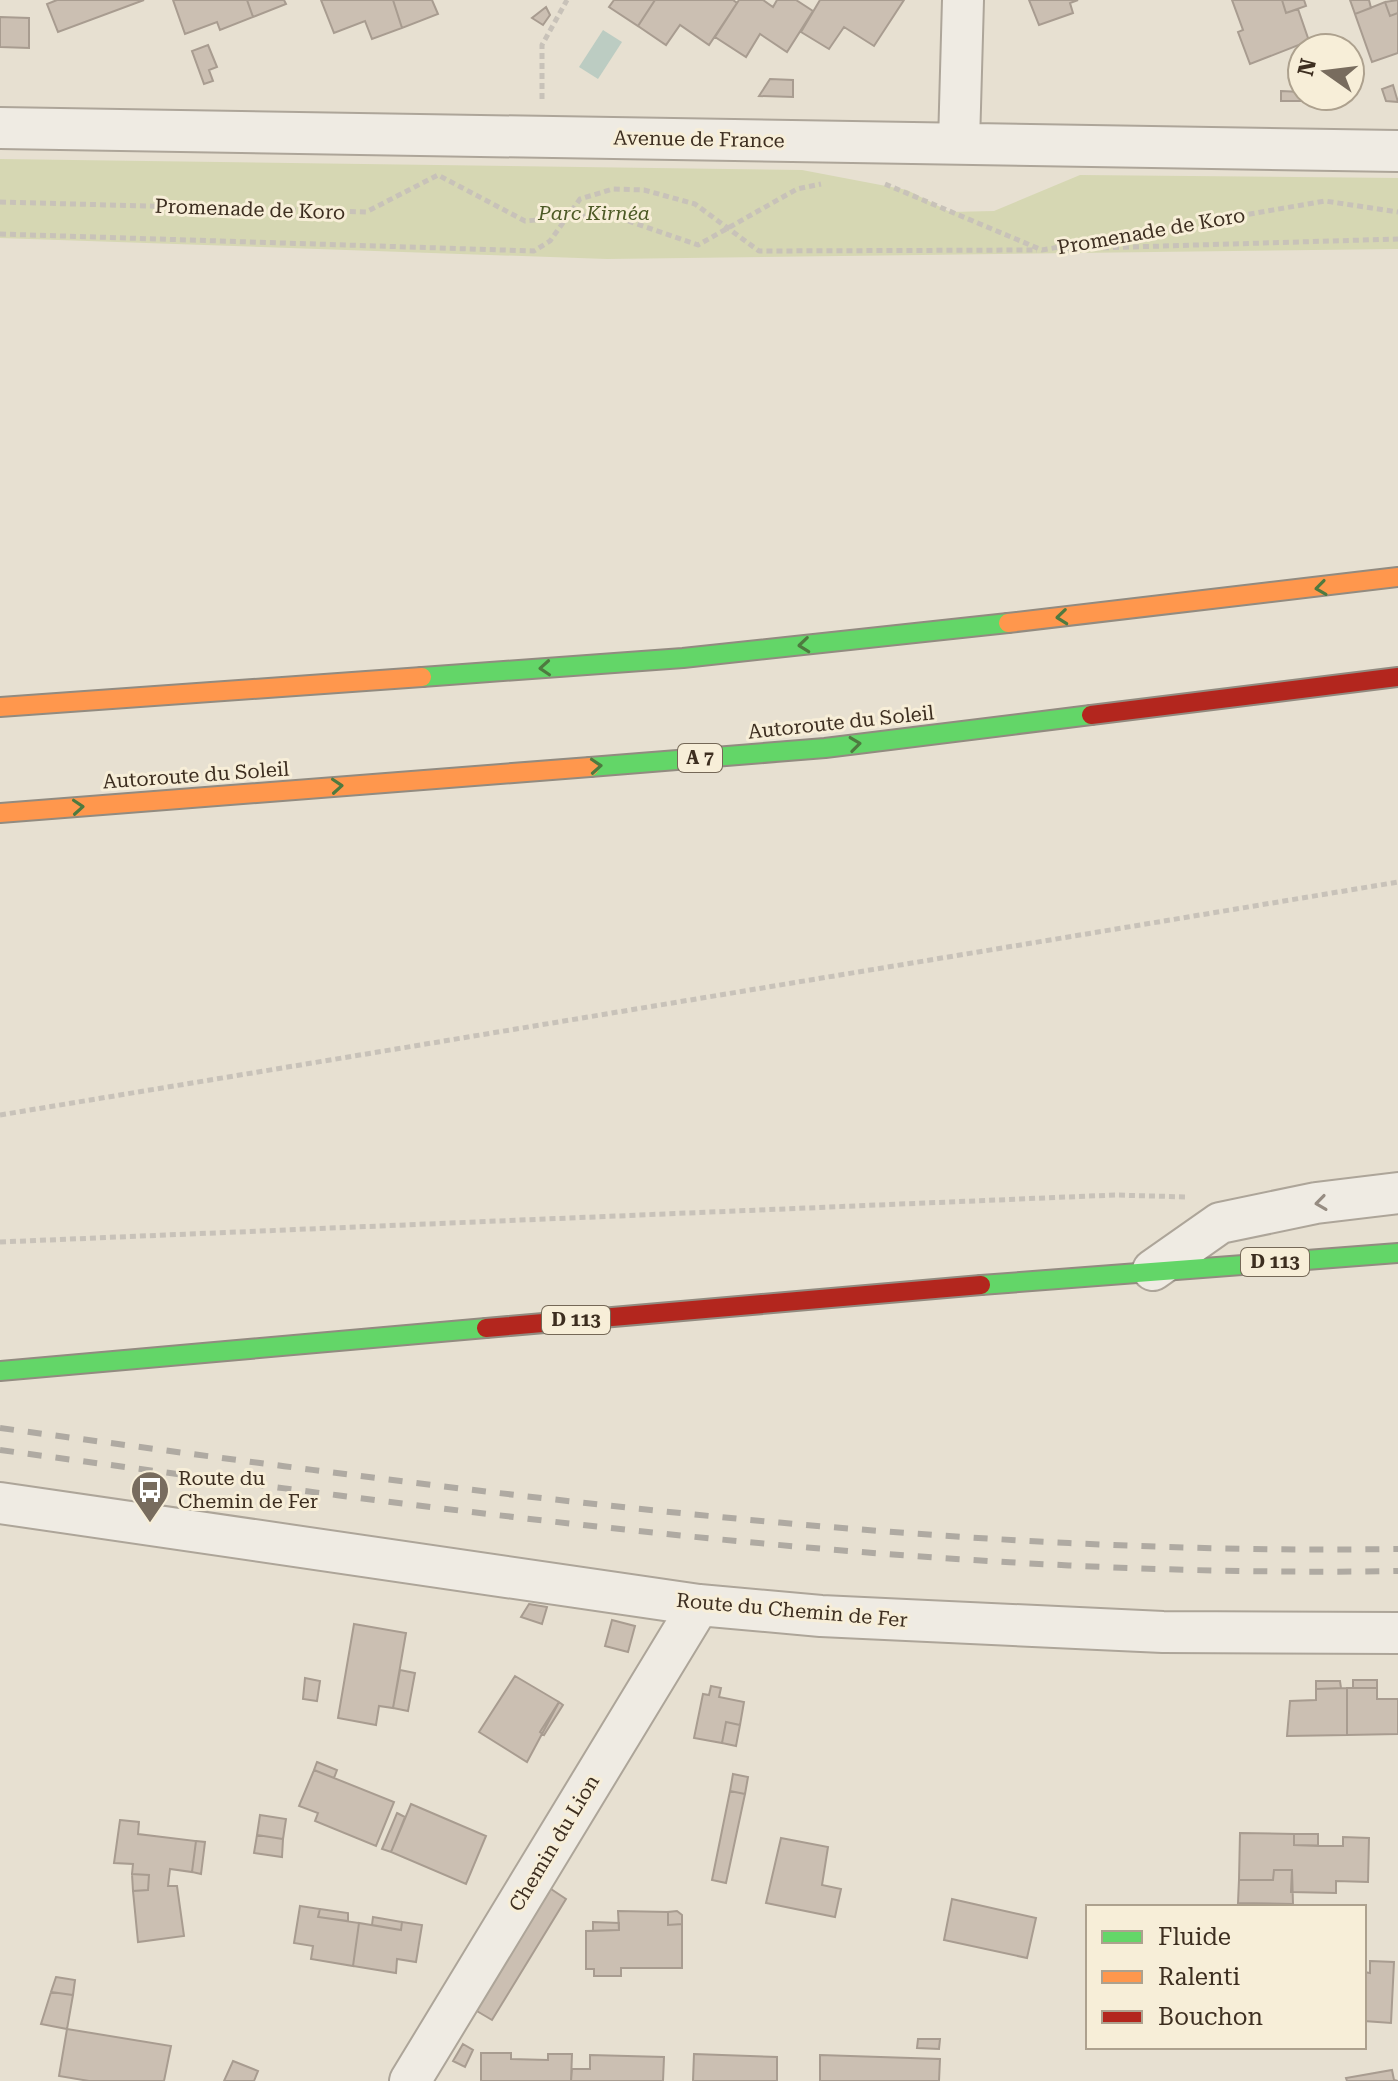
<svg xmlns="http://www.w3.org/2000/svg" width="1398" height="2081" font-family="'Roboto Serif',serif">
  <rect width="100%" height="100%" fill="#e7e0d1"/>
  <path fill="#d6d7b3" d="M 0,159 L 802,170 L 907,190 L 950,212 L 994,211 L 1080,175 L 1398,178 L 1398,249 L 607,259 L 0,238 Z"/>
  <path fill="#bcccc2" d="M 603,30 L 622,42 L 598,79 L 579,67 Z"/>
  <path fill="#cbbfb2" stroke="#a89c90" stroke-width="2" d="M 57,0 L 144,0 L 58,32 L 47,4 Z
    M 173,0 L 247,0 L 253,17 L 220,30 L 217,22 L 185,34 Z
    M 247,0 L 284,0 L 286,4 L 253,17 Z
    M 321,0 L 393,0 L 402,28 L 372,39 L 365,21 L 334,33 Z
    M 393,0 L 432,0 L 438,14 L 402,28 Z
    M 614,0 L 655,0 L 638,26 L 609,7 Z
    M 655,0 L 733,0 L 737,3 L 709,45 L 680,25 L 666,45 L 638,26 Z
    M 739,0 L 763,0 L 773,7 L 777,0 L 796,0 L 813,11 L 787,52 L 760,34 L 746,57 L 715,37 Z
    M 820,0 L 904,0 L 874,46 L 844,27 L 829,49 L 801,32 Z
    M 1029,0 L 1078,0 L 1070,3 L 1073,13 L 1039,25 Z
    M 1232,0 L 1282,0 L 1286,13 L 1298,9 L 1309,41 L 1250,64 L 1238,32 L 1243,30 Z
    M 1282,0 L 1304,0 L 1306,6 L 1286,13 Z
    M 1350,0 L 1369,0 L 1371,8 L 1355,14 Z
    M 1398,0 L 1398,13 L 1390,16 L 1385,2 Z
    M 1385,2 L 1390,16 L 1398,13 L 1398,53 L 1372,62 L 1355,14 Z
    M 546,7 L 550,15 L 543,25 L 532,18 Z
    M 0,17 L 29,18 L 29,48 L 0,47 Z
    M 208,45 L 217,67 L 209,70 L 213,81 L 204,84 L 192,51 Z
    M 770,79 L 793,80 L 793,97 L 759,96 Z
    M 1393,85 L 1398,102 L 1386,101 L 1382,89 Z
    M 1281,91 L 1302,92 L 1307,101 L 1281,101 Z
    M 529,1604 L 547,1607 L 542,1624 L 521,1617 Z
    M 612,1620 L 635,1626 L 628,1652 L 605,1646 Z
    M 354,1624 L 406,1633 L 393,1708 L 379,1706 L 376,1725 L 338,1718 Z
    M 400,1670 L 415,1673 L 408,1711 L 393,1708 Z
    M 515,1676 L 559,1702 L 527,1762 L 479,1732 Z
    M 305,1678 L 320,1681 L 317,1701 L 303,1699 Z
    M 1353,1680 L 1377,1680 L 1377,1688 L 1353,1688 Z
    M 1316,1681 L 1340,1681 L 1341,1688 L 1316,1689 Z
    M 711,1686 L 721,1688 L 719,1697 L 744,1702 L 740,1725 L 726,1722 L 722,1743 L 694,1738 L 703,1694 L 709,1695 Z
    M 1347,1688 L 1347,1735 L 1287,1736 L 1290,1701 L 1316,1700 L 1316,1689 Z
    M 1347,1688 L 1377,1688 L 1377,1699 L 1398,1699 L 1398,1734 L 1347,1735 Z
    M 559,1702 L 563,1705 L 544,1735 L 540,1732 Z
    M 726,1722 L 740,1725 L 736,1746 L 722,1743 Z
    M 317,1762 L 337,1770 L 334,1778 L 314,1770 Z
    M 314,1770 L 394,1802 L 376,1846 L 315,1821 L 318,1813 L 299,1806 Z
    M 733,1774 L 748,1777 L 745,1794 L 730,1791 Z
    M 730,1791 L 745,1794 L 726,1883 L 712,1880 Z
    M 411,1804 L 486,1836 L 466,1884 L 391,1852 Z
    M 397,1813 L 405,1817 L 391,1852 L 382,1849 Z
    M 260,1815 L 286,1819 L 283,1839 L 257,1835 Z
    M 120,1820 L 139,1822 L 138,1834 L 196,1841 L 192,1872 L 170,1869 L 168,1886 L 177,1886 L 184,1936 L 138,1942 L 133,1891 L 148,1890 L 149,1875 L 132,1874 L 133,1864 L 114,1863 Z
    M 1240,1833 L 1294,1834 L 1294,1845 L 1343,1846 L 1343,1837 L 1369,1838 L 1368,1882 L 1336,1881 L 1336,1893 L 1291,1892 L 1292,1870 L 1274,1870 L 1273,1880 L 1239,1880 Z
    M 1294,1834 L 1318,1834 L 1318,1846 L 1294,1845 Z
    M 257,1835 L 283,1839 L 282,1857 L 254,1853 Z
    M 781,1838 L 828,1847 L 822,1885 L 841,1889 L 835,1917 L 766,1903 Z
    M 196,1841 L 205,1842 L 201,1874 L 192,1872 Z
    M 1274,1870 L 1292,1870 L 1293,1904 L 1238,1903 L 1239,1880 L 1273,1880 Z
    M 132,1874 L 149,1875 L 148,1890 L 133,1891 Z
    M 545,1885 L 566,1899 L 492,2020 L 470,2007 Z
    M 952,1899 L 1036,1918 L 1027,1958 L 944,1940 Z
    M 300,1906 L 320,1909 L 318,1917 L 359,1923 L 353,1966 L 311,1959 L 313,1946 L 294,1943 Z
    M 320,1909 L 348,1913 L 348,1921 L 318,1917 Z
    M 618,1911 L 668,1912 L 668,1925 L 682,1924 L 682,1968 L 621,1968 L 621,1976 L 594,1976 L 594,1969 L 586,1969 L 586,1931 L 619,1930 Z
    M 677,1911 L 682,1915 L 682,1924 L 668,1925 L 668,1912 Z
    M 373,1917 L 402,1922 L 401,1930 L 372,1925 Z
    M 402,1922 L 422,1925 L 416,1962 L 397,1959 L 396,1973 L 353,1966 L 359,1923 L 401,1930 Z
    M 593,1922 L 619,1923 L 619,1930 L 593,1931 Z
    M 1370,1961 L 1394,1962 L 1391,2023 L 1364,2021 L 1364,1972 L 1370,1973 Z
    M 56,1977 L 75,1980 L 73,1995 L 51,1992 Z
    M 51,1992 L 73,1995 L 67,2029 L 41,2024 Z
    M 67,2029 L 171,2046 L 164,2081 L 89,2081 L 59,2076 Z
    M 918,2039 L 940,2039 L 939,2049 L 917,2048 Z
    M 463,2044 L 473,2050 L 465,2067 L 453,2061 Z
    M 481,2053 L 511,2053 L 511,2059 L 548,2060 L 548,2054 L 572,2054 L 571,2081 L 481,2081 Z
    M 694,2054 L 777,2057 L 777,2081 L 693,2081 Z
    M 590,2055 L 664,2057 L 663,2081 L 571,2081 L 572,2069 L 590,2069 Z
    M 820,2055 L 940,2059 L 939,2081 L 820,2081 Z
    M 233,2061 L 258,2071 L 254,2081 L 224,2081 Z
    M 1392,2070 L 1394,2080 L 1398,2081 L 1347,2081 L 1346,2078 Z"/>
  <g fill="none" stroke-linecap="round" stroke-linejoin="round">
    <defs>
      <path id="street" d="M 0,128 L 1398,151
        M 959,143 L 963,0
        M 1153,1270 L 1220,1223 L 1316,1203 L 1398,1193
        M 0,1503 L 699,1605 L 821,1616 L 1163,1632 L 1398,1633
        M 410,2081 L 699,1605"/>
      <path id="fast" d="M 422,677 L 683,658 L 1008,623
        M 590,767 L 825,748 L 1091,715
        M 981,1285 L 1398,1253
        M 0,1371 L 486,1328"/>
      <path id="slow" d="M 1008,623 L 1398,577
        M 0,707 L 422,677
        M 0,813 L 590,767"/>
      <path id="jam" d="M 1091,715 L 1398,677
        M 486,1328 L 981,1285"/>
    </defs>
    <use href="#street" stroke="#ada599" stroke-width="44"/>
    <use href="#fast" stroke="#928b80" stroke-width="22"/>
    <use href="#slow" stroke="#928b80" stroke-width="22"/>
    <use href="#jam" stroke="#928b80" stroke-width="22"/>
    <path stroke="#c8c2b9" stroke-width="5" stroke-dasharray="6 4" stroke-linecap="butt" d="M 542,99 L 542,45 L 567,0
      M 885,184 L 1042,250 L 1325,201 L 1398,212
      M 0,202 L 366,212 L 438,175 L 525,221 L 608,214 L 698,245 L 797,189 L 821,184
      M 0,234 L 534,251 L 550,241 L 580,199 L 613,189 L 644,190 L 695,204 L 759,251 L 1037,250
      M 1063,249 L 1398,239
      M 0,1115 L 1398,882
      M 0,1242 L 1115,1195 L 1188,1197"/>
    <use href="#street" stroke="#efebe3" stroke-width="40"/>
    <use href="#fast" stroke="#63d668" stroke-width="18"/>
    <use href="#slow" stroke="#ff974d" stroke-width="18"/>
    <use href="#jam" stroke="#b3261e" stroke-width="18"/>
    <path stroke="#afaaa2" stroke-width="6" stroke-dasharray="14 14" stroke-linecap="butt" d="M 0,1428 C 464,1491 929,1556 1398,1549
      M 0,1450 C 464,1513 929,1579 1398,1571"/>
  </g>
  <defs><path id="oneway-chevron" d="M-2-3.5L2.5 0L-2 3.5" fill="none" stroke-width="1.6" stroke-linecap="round" stroke-linejoin="round" transform="scale(2)"/></defs>
  <g stroke="#4e7a40">
    <use href="#oneway-chevron" transform="translate(1321 588) rotate(172)"/>
    <use href="#oneway-chevron" transform="translate(1062 617) rotate(174)"/>
    <use href="#oneway-chevron" transform="translate(804 645) rotate(174)"/>
    <use href="#oneway-chevron" transform="translate(545 668) rotate(176)"/>
    <use href="#oneway-chevron" transform="translate(855 744) rotate(-7)"/>
    <use href="#oneway-chevron" transform="translate(596 766) rotate(-4)"/>
    <use href="#oneway-chevron" transform="translate(337 786) rotate(-4)"/>
    <use href="#oneway-chevron" transform="translate(78 807) rotate(-4)"/>
  </g>
  <use stroke="#968c82" href="#oneway-chevron" transform="translate(1321 1203) rotate(172)"/>
  <defs>
    <symbol id="bus-pin" viewBox="-11 -11 22 30"><path d="M0 17L-7.5 6A9.5 9.5 0 1 1 7.5 6Z" fill="#786c5e" stroke="#f7eed8"/><path d="M-5-6H5V4H4V6H2V4H-2V6H-4V4H-5ZM-3.5-4V0h7V-4ZM-3.5 1.2v1.5H-2V1.2ZM2 1.2v1.5H3.5V1.2Z" fill="#fff"/></symbol>
  </defs>
  <g fill-rule="evenodd">
    <use href="#bus-pin" x="128" y="1468" width="44" height="60"/>
  </g>
  <g text-anchor="middle" stroke-width="6" stroke-linejoin="round" paint-order="stroke">
    <g fill="#f7eed8" stroke="#756857" stroke-width="2">
      <rect x="678" y="744" width="44" height="28" rx="6"/>
      <rect x="1241" y="1248" width="68" height="28" rx="6"/>
      <rect x="542" y="1306" width="68" height="28" rx="6"/>
    </g>
    <g font-size="18" font-weight="bold" fill="#3d2e20">
      <text x="700" y="764">A 7</text>
      <text x="1275" y="1268">D 113</text>
      <text x="576" y="1326">D 113</text>
    </g>
    <g font-size="20" fill="#3d2e20" stroke="#f7eed8">
      <text transform="translate(699 139) rotate(1)" y="7">Avenue de France</text>
      <text transform="translate(250 209) rotate(2)" y="7">Promenade de Koro</text>
      <text transform="translate(1151 231) rotate(-10)" y="7">Promenade de Koro</text>
      <text transform="translate(841 722) rotate(-6)" y="7">Autoroute du Soleil</text>
      <text transform="translate(196 775) rotate(-4)" y="7">Autoroute du Soleil</text>
      <text transform="translate(792 1610) rotate(5)" y="7">Route du Chemin de Fer</text>
      <text transform="translate(554 1843) rotate(-59)" y="7">Chemin du Lion</text>
    </g>
    <g font-size="20" font-style="italic" fill="#4d5a26" stroke="#f7eed8">
      <text x="594" y="220">Parc Kirnéa</text>
    </g>
    <g font-size="20" fill="#3d2e20" stroke="#f7eed8" text-anchor="start">
      <text x="178" y="1485">Route du<tspan x="178" dy="23">Chemin de Fer</tspan></text>
    </g>
  </g>
  <rect x="1086" y="1905" width="280" height="144" fill="#f7eed8" stroke="#ada18e" stroke-width="2"/>
  <rect x="1102" y="1931" width="40" height="12" fill="#63d668" stroke="#ada18e" stroke-width="2"/>
  <text x="1158" y="1945" font-size="24" fill="#3d2e20">Fluide</text>
  <rect x="1102" y="1971" width="40" height="12" fill="#ff974d" stroke="#ada18e" stroke-width="2"/>
  <text x="1158" y="1985" font-size="24" fill="#3d2e20">Ralenti</text>
  <rect x="1102" y="2011" width="40" height="12" fill="#b3261e" stroke="#ada18e" stroke-width="2"/>
  <text x="1158" y="2025" font-size="24" fill="#3d2e20">Bouchon</text>
  <g transform="translate(1326 72) rotate(284)"><circle r="38" fill="#f7eed8" stroke="#ada18e" stroke-width="2"/>
  <path d="M0-6L14 30L0 20L-14 30Z" fill="#786c5e"/>
  <text y="-12" font-size="22" font-weight="bold" text-anchor="middle" fill="#3d2e20">N</text>
  </g>
</svg>
